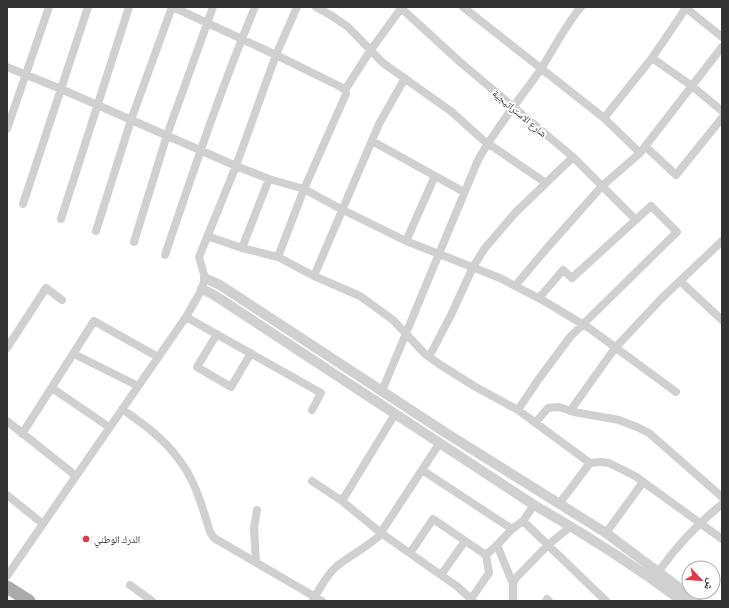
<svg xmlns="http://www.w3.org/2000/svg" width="729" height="608" font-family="Barlow,'Noto Naskh Arabic',sans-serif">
  <rect width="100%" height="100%" fill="#fff"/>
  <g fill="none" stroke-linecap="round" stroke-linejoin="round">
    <path stroke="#d0d0d0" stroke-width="8" d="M 173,7 L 276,55 L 339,86 L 345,90 L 346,94 L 304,189 L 278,257
      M 316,7 L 332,16 L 348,27 L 383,63 L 452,112 L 483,140 L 546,183
      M 463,7 L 604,118 L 640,153
      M 684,7 L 686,8 L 652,58 L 692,86 L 722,111
      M 401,8 L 460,62 L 573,157 L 636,220
      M 686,8 L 722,37
      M 7,67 L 61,89 L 236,166 L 269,179 L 304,189 L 339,208 L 406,241 L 500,278 L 544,301 L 589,328 L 676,392
      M 345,90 L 370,51 L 402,7
      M 604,118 L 652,58
      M 7,129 L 49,7
      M 372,141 L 464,192
      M 646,147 L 676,175 L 722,118
      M 23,204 L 88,7
      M 61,219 L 129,7
      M 96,231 L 131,120 L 172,7
      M 207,236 L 242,248 L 278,257 L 314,276 L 360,296 L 393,320 L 425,354 L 439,364 L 474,386 L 518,410 L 590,463 L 601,462 L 609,463 L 635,476 L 722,539
      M 406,241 L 435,176
      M 134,242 L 167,135 L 213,7
      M 242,248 L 269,179
      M 165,255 C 193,172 221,88 255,7
      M 314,276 L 379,124 L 405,78
      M 680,281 L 722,320
      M 515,286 L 547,248 L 602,186 L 640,153 L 722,47
      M 186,317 L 321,393 L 312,410
      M 217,334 L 197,367 L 231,387 L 251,353
      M 7,348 L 46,288 L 62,300
      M 74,354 L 138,386
      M 429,357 L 451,315 L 473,267 L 485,248 L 515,213 L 573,157
      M 52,388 L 109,427
      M 382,391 L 478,160 C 496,128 520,99 541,69 C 554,48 565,26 581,7
      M 122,409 C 142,423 163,438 177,457 C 195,479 202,506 210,532 L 214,538 L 322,601
      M 518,410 L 538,380 L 570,337 L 677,232 L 651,206 L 572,278 L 563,270 L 539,298
      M 570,411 L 615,348 L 662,298 L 722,241
      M 7,421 L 76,476
      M 536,422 L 548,408 L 559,407 L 574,412 L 619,420 L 637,427 L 649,433 L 722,497
      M 22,434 L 94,321 L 158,357
      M 422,470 L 512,529
      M 312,481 L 342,501 L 381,533 L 458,587 L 473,601
      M 7,495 L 43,524
      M 342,501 L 395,414
      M 559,504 L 590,463
      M 523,521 L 606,601
      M 606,533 L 643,482
      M 410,553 L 433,519 L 486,555 L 497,545
      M 256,562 L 254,528 L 257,510
      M 659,571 C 678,544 696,525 722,504
      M 441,575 L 465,541
      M 7,576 L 186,317 L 202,289 L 205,278 L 199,257 L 236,166 L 276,55 L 297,7
      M 513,584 L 497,545 L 512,529 L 523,521 L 534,505
      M 130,585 L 152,601
      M 471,599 L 489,573 L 486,555
      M 313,600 C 320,589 326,575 337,566 C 350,556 365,548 378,537 L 439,444
      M 513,601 L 513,584 L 515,579 L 548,545 L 571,526
      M 546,601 L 547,599 L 549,601"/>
    <path stroke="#d0d0d0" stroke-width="10" d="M 205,278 L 220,285 L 446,433 L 606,533 L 697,601
      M 202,289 L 214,295 L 534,505 C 585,534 635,566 682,601"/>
    <path stroke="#ababab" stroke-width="13" d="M 7,587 L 29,601"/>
  </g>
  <circle fill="#e63946" stroke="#fff" stroke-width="1.5" cx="86" cy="539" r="4"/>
  <g text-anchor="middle" stroke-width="4" stroke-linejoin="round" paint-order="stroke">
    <g font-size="10" fill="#333" stroke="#fff">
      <text transform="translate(520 113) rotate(40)" y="4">شارع الاستراتيجية</text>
    </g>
    <g font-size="10" fill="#333" stroke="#fff" text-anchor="start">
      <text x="94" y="543">الدرك الوطني</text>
    </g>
  </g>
  <rect width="729" height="608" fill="none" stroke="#333333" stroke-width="16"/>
  <g transform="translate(701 580) rotate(116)"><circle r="19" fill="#ffffff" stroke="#adadad"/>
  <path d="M0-3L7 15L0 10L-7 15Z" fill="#e63946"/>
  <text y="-6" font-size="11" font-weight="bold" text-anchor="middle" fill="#333333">ش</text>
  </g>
</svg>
